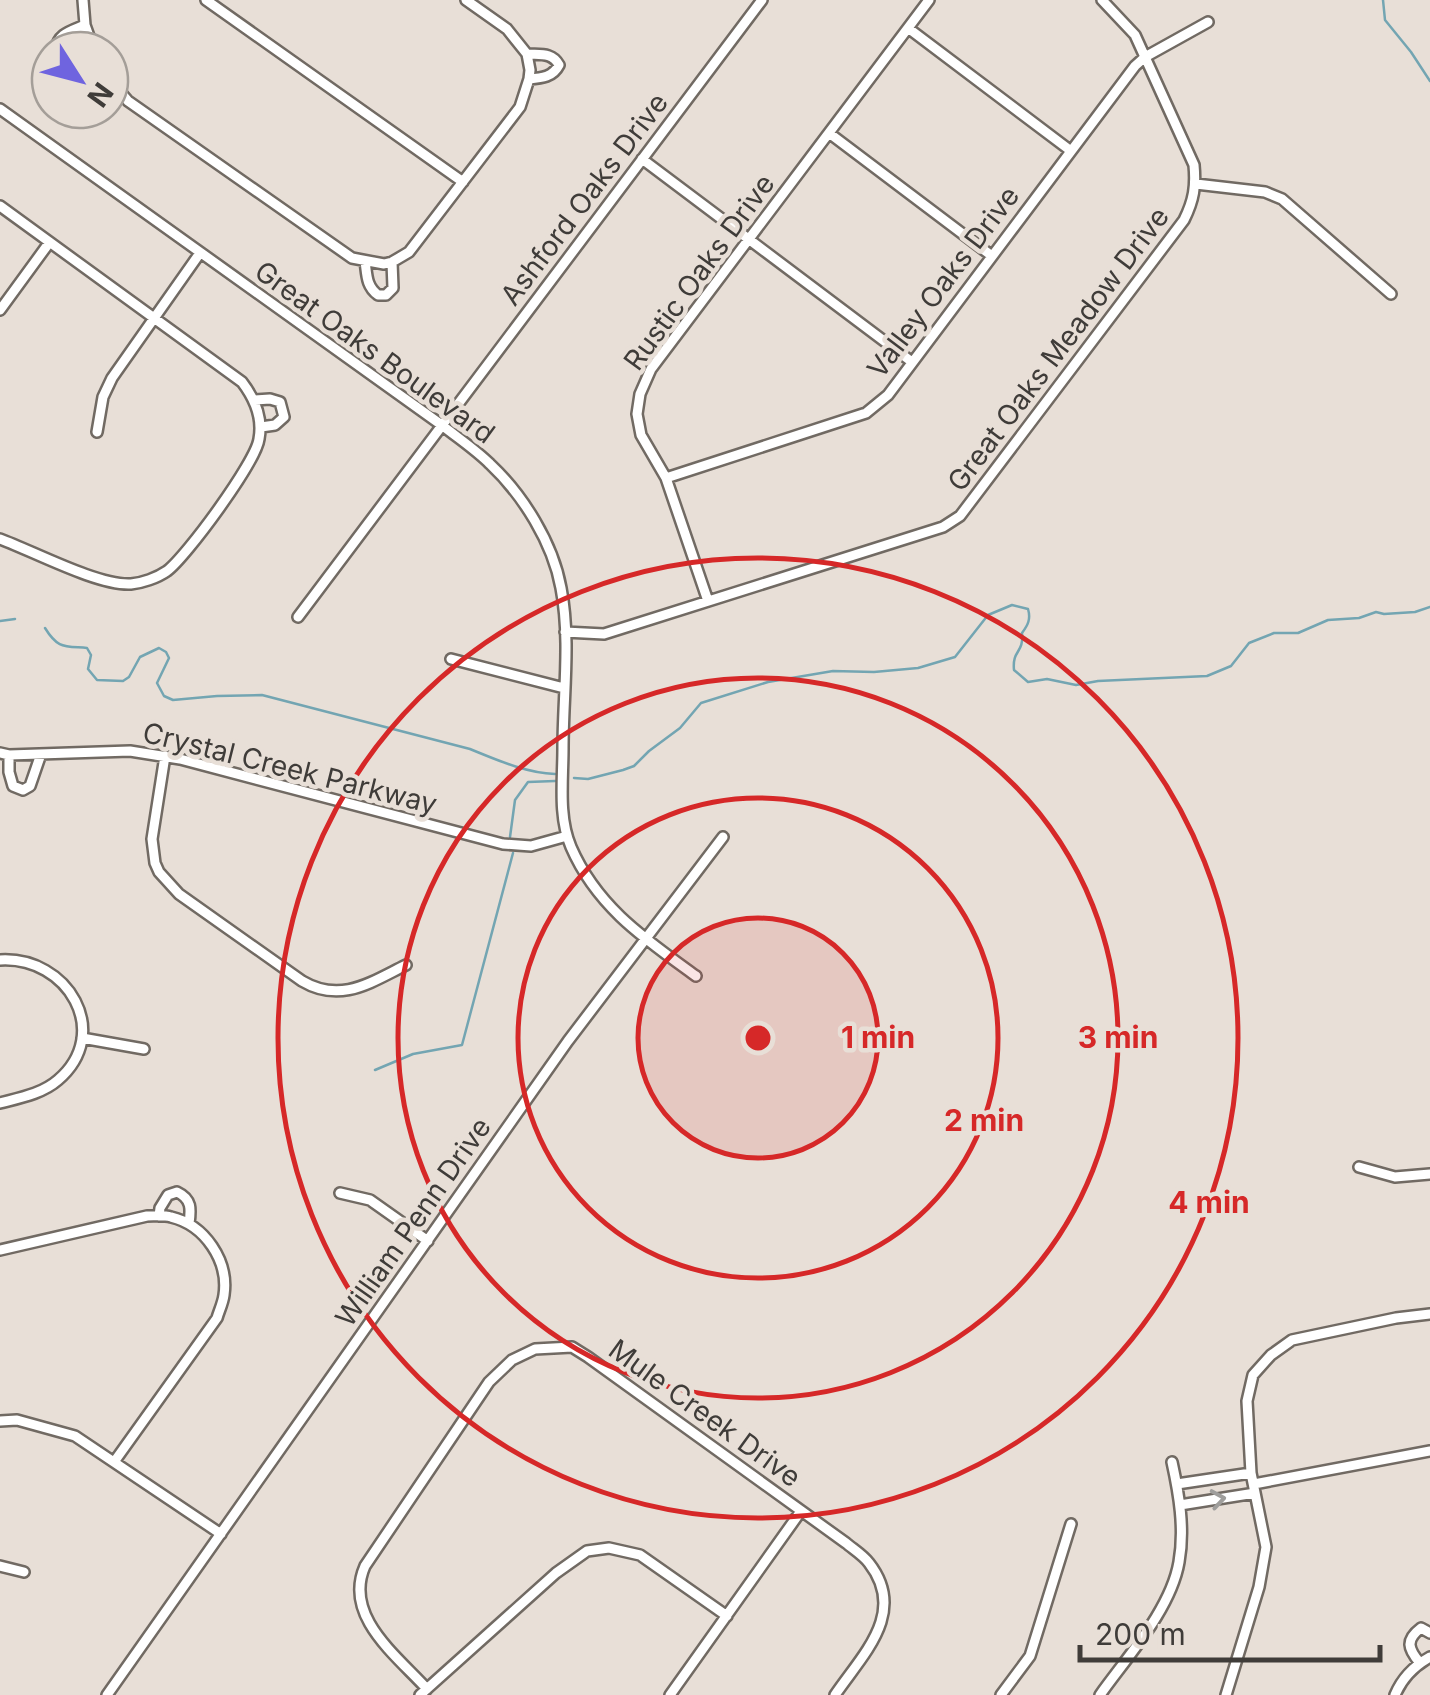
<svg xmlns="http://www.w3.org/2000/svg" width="1430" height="1695" font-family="Inter,sans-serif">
  <rect width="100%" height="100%" fill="#e8dfd7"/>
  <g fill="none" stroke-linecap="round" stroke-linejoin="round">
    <path stroke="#73a5b2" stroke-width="2.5" d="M 1383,0 L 1385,20 L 1411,52 L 1430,81
      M 0,621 L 15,619
      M 45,628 C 58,649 64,646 87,648 L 91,655 L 88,669 L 97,680 L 123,681 L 129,677 L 140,657 L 159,648 L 166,652 L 169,658 L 157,683 L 164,696 L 173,700 L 217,696 L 262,695 L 470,749 C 497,760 526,773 555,774
      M 574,778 L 588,779 L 623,770 L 634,766 L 649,751 L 680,728 L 701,703 L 768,682 L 833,671 L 874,672 L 918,668 L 955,657 L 988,615 L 1012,605 L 1028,609 C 1031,619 1028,625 1022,633 C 1024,654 1012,649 1014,670 L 1028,682 L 1047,679 L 1076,685 L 1098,681 L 1207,676 L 1231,666 L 1249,643 L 1274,633 L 1298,633 L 1328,620 L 1359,618 L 1376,612 L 1384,614 L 1415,612 L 1430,607
      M 510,837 L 515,800 L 528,782 L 555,781
      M 375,1070 L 413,1054 L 462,1045 L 513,853"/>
    <defs>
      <path id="street" d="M 83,0 L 85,25 L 94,50
        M 206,0 L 463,182
        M 908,28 L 1071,151
        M 56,50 C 57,34 71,31 85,25
        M 527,54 C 540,55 552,52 559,65 C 553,77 542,78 529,79
        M 110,80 L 128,101 L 352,258 L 384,264 L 392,262 L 409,252 L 520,107 L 529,79 L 530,70 L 527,54 L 507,29 L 466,0
        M 0,109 L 443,426 C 458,438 476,450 490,464 C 523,495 553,543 561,588 C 571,640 563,696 563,748 C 563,780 558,817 571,847 C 597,907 645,939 696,976
        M 829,133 L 992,256
        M 642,159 L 912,362
        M 1196,184 L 1265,192 L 1282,199 L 1391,294
        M 0,206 L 242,382 C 255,399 263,418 259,439 C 256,462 186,557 167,571 C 157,578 142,583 131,584 C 98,586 33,551 0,539
        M 365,261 C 367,275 366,286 378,295 L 386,295 L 393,288 L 392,262
        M 0,310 L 49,243
        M 255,400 L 270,399 L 280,402 L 284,417 L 275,425 L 261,427
        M 97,432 L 103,397 L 112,378 L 200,253
        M 666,478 L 866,413 L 888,395 L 1135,66 L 1145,57 L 1208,22
        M 708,601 L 666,478 L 641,435 L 637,414 L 640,394 L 651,369 L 929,0
        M 298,617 L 762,0
        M 565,632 L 604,634 L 943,527 L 960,516 L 1184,220 C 1194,200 1196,186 1194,165 L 1135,35 L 1102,0
        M 451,659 L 564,688
        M 0,753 L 9,755 L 130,751 L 180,759 L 503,844 L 531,846 L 567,836
        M 9,755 L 9,772 L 13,786 L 23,790 L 30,786 L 41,754
        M 165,756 L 152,839 L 155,863 L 159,872 L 179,894 L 302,981 C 341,1004 371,982 406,965
        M 0,960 C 68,956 113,1033 58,1080 C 42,1094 19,1098 0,1103
        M 82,1038 L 144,1049
        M 1359,1167 L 1395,1177 L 1430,1174
        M 340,1193 L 370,1200 L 428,1241
        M 159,1216 L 160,1208 L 168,1195 L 177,1192 C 192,1199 191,1209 189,1224
        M 0,1250 L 147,1216 C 155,1216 164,1215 171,1217 C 205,1225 229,1261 224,1295 C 223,1303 219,1311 217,1318 L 114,1462
        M 0,1421 L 17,1420 L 75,1436 L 221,1534
        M 1177,1484 L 1251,1473
        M 1254,1484 L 1430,1451
        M 1180,1505 L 1255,1493
        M 0,1566 L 24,1572
        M 1420,1663 C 1408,1649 1405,1640 1421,1628 L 1430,1633
        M 427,1689 C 396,1655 343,1616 365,1566 L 489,1382 L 512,1360 L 535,1349 L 572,1347 L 588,1357 L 846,1543 C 853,1549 863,1555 869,1563 C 908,1613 862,1655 835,1695
        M 107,1695 L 568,1041 L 723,837
        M 420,1695 L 556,1573 L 587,1551 L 609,1548 L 640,1555 L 727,1616
        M 670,1695 L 801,1511
        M 1001,1695 L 1030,1656 L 1071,1524
        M 1100,1695 C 1127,1657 1171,1609 1179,1562 C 1185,1529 1179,1494 1172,1462
        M 1226,1695 L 1259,1587 L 1266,1547 L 1251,1473 L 1247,1401 L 1253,1375 L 1271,1355 L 1292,1340 L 1396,1318 L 1430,1314
        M 1395,1695 C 1402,1678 1414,1666 1430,1657"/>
    </defs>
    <use href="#street" stroke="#716a63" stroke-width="14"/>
    <use href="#street" stroke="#fff" stroke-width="9"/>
  </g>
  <defs><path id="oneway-chevron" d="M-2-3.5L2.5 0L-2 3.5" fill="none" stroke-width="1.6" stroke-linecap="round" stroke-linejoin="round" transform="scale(2.5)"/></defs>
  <use stroke="#9f9e9c" href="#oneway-chevron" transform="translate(1218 1499) rotate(-9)"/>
  <circle cx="758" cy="1038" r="120" fill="#d62828" fill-opacity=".12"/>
  <g fill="none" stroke="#d62828" stroke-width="5">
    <circle cx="758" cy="1038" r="120"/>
    <circle cx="758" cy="1038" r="240"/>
    <circle cx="758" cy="1038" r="360"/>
    <circle cx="758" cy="1038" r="480"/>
  </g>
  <g text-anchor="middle" stroke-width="9" stroke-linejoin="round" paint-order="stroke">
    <g font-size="28" fill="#3f3c39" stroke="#e8dfd7">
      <text transform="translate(584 199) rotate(-53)" y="10">Ashford Oaks Drive</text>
      <text transform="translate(699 272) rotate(-54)" y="10">Rustic Oaks Drive</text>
      <text transform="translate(943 282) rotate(-53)" y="10">Valley Oaks Drive</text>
      <text transform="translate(1058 349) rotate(-53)" y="10">Great Oaks Meadow Drive</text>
      <text transform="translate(375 352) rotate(36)" y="10">Great Oaks Boulevard</text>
      <text transform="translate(290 768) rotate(14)" y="10">Crystal Creek Parkway</text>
      <text transform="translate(413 1222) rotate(-55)" y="10">William Penn Drive</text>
      <text transform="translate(705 1413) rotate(36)" y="10">Mule Creek Drive</text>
    </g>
  </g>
  <circle cx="758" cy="1038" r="15" fill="#d62828" stroke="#e8dfd7" stroke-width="5"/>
  <g font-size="30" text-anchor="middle" font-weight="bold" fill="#d62828" stroke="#e8dfd7" stroke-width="9" stroke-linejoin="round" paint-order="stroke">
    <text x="878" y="1048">1 min</text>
    <text x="1118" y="1048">3 min</text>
    <text x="984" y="1131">2 min</text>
    <text x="1209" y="1213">4 min</text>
  </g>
  <g transform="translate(80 80) rotate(126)"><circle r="48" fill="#e8dfd7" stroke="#a49e98" stroke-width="2.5"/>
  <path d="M0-8L18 38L0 25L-18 38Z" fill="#6f64df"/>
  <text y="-15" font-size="28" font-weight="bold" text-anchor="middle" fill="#3f3c39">N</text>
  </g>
  <path d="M1080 1645v15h300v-15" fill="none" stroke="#3f3c39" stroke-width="5"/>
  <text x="1095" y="1645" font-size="30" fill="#3f3c39" stroke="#e8dfd7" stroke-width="8" paint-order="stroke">200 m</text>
</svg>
